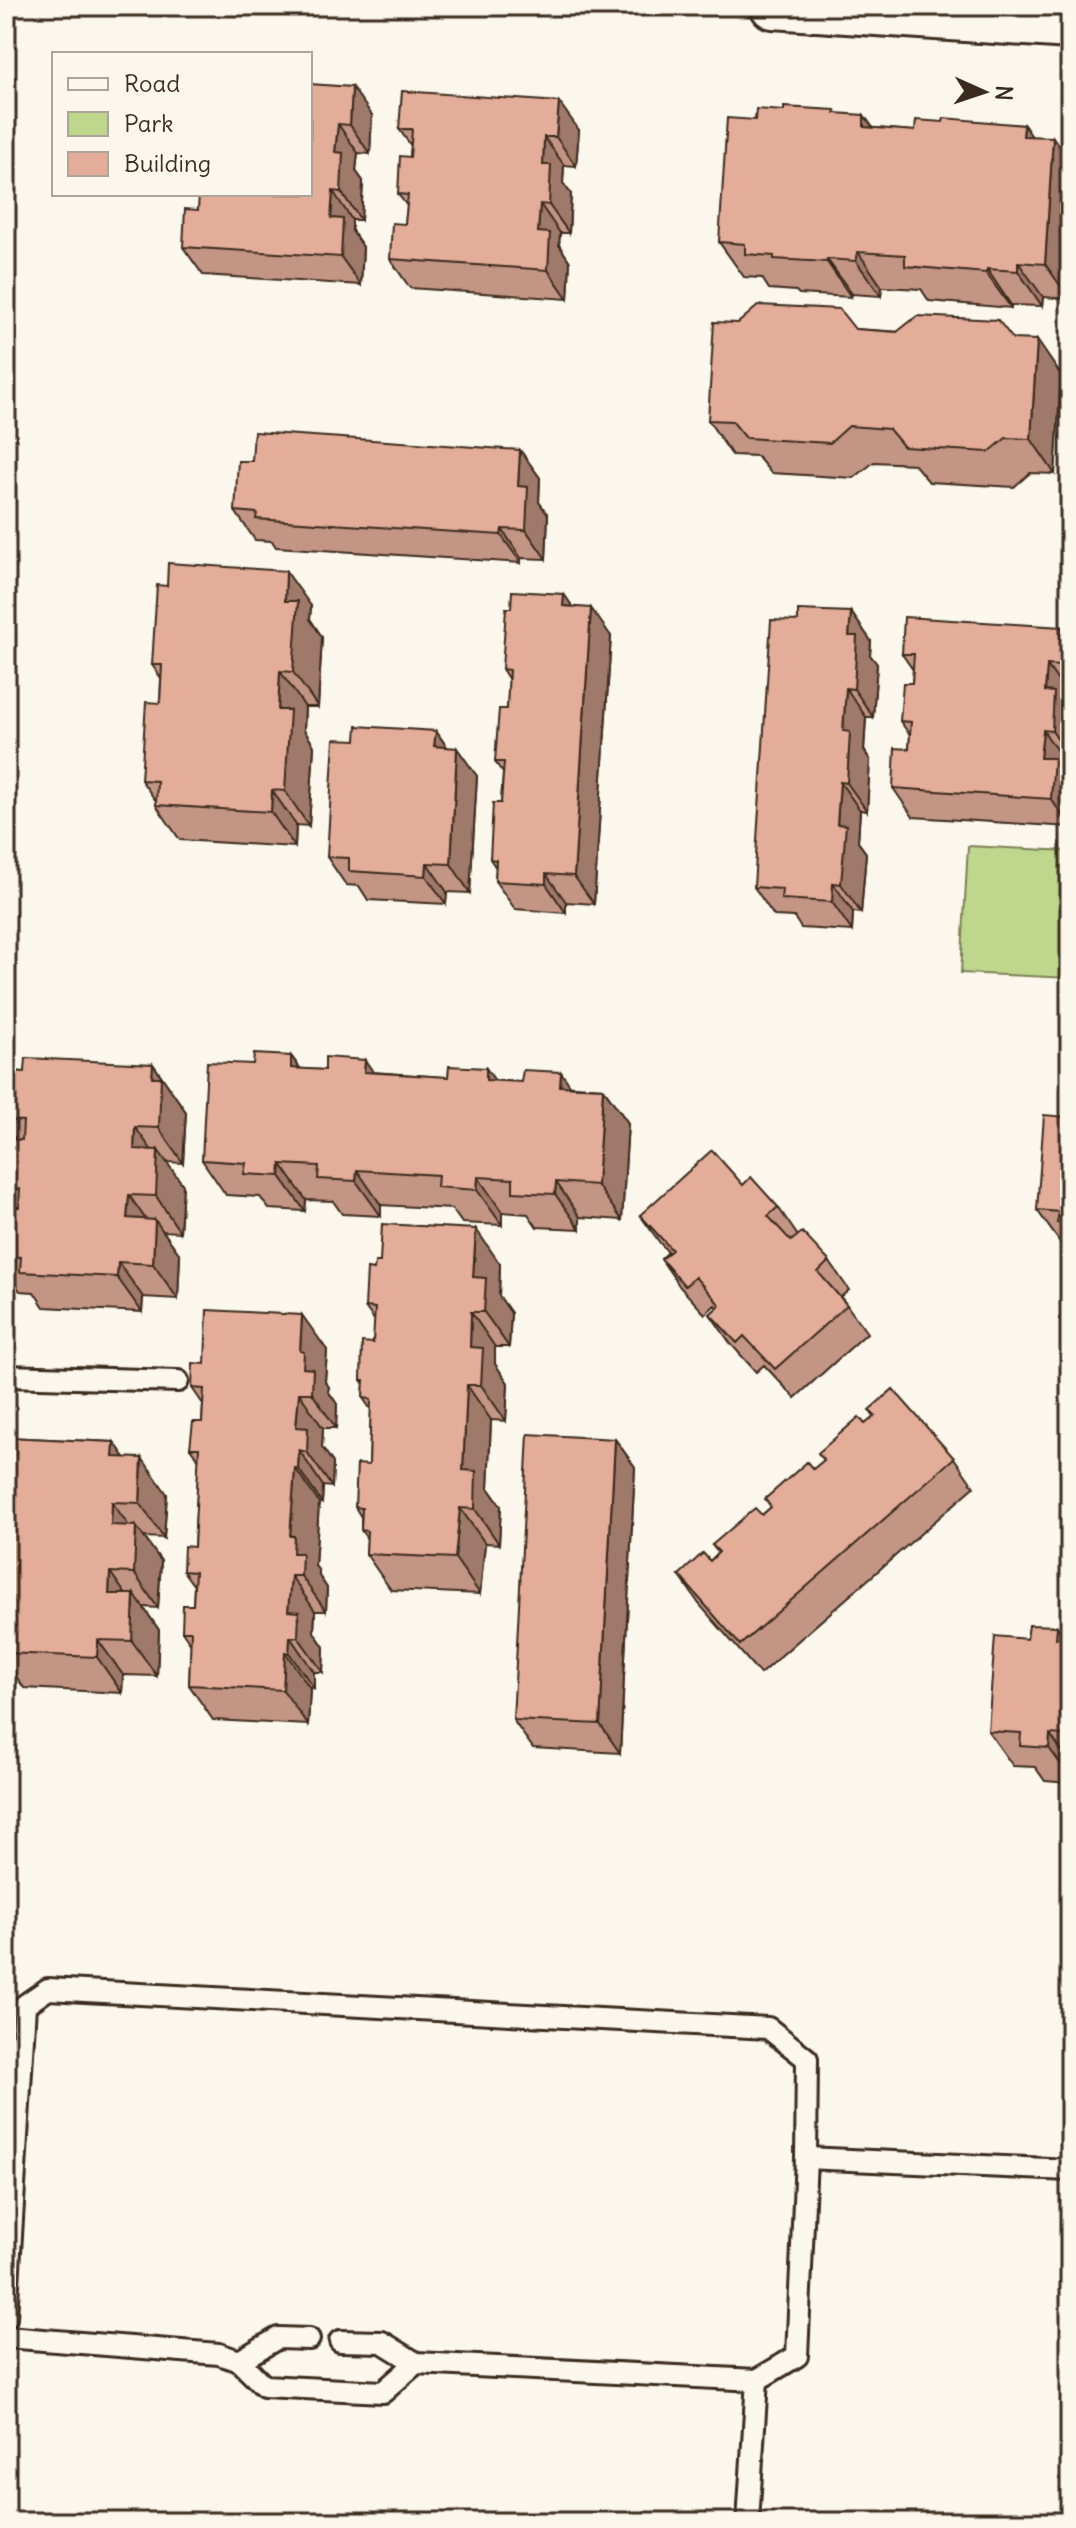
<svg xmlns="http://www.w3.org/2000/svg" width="1076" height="2528" font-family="Delius,sans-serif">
  <rect width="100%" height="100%" fill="#fbf7ec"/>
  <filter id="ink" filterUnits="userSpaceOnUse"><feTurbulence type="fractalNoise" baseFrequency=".0125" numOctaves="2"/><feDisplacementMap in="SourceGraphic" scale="16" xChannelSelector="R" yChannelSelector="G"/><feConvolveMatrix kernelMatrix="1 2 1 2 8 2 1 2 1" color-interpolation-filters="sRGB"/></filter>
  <g filter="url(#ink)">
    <path fill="#bed78d" stroke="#7c8056" stroke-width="2" d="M 968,846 L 1070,851 L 1070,978 L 961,973 Z"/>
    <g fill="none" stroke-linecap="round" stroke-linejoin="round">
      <defs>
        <path id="lane" d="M 6,1376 L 178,1381
          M 806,2158 L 1070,2170
          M 6,2318 L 25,2005 L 48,1989 L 768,2028 L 807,2059 L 806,2158 L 797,2356 L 757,2380 L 416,2363 L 383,2392 L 264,2386 L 239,2361 L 219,2354 L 6,2337
          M 340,2341 L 382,2342 L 416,2363
          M 239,2361 L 278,2338 L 309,2339
          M 748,2522 L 757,2380"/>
        <path id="secondary" d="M 773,6 L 1070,26"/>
      </defs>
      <use href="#lane" stroke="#3b2a1e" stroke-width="26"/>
      <use href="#secondary" stroke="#3b2a1e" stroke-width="50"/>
      <use href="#lane" stroke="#fbf7ec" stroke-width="20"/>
      <use href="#secondary" stroke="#fbf7ec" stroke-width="44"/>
    </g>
    <path fill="#c39584" stroke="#3b2a1e" stroke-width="2" d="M 310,84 L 372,115 L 370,154 L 358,153 L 356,171 L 363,181 L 361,220 L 352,220 L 352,231 L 363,247 L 361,285 L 203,275 L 183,247 L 198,210 Z
      M 835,110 L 837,113 L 873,128 L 915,131 L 943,122 L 1024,125 L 1031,136 L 1070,299 L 1043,297 L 1042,306 L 1011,305 L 1011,308 L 929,301 L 921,289 L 882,287 L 881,296 L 852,294 L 851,297 L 799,294 L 796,291 L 769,289 L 762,278 L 744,277 L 719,242 L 755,120 L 784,111 Z
      M 399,129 L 579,130 L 576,166 L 564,165 L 563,183 L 571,194 L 569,233 L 560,233 L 559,245 L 570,262 L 568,299 L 410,288 L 390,259 L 405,224 L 407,206 L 398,194 L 410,157 L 411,146 Z
      M 855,329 L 1013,339 L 1061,375 L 1055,474 L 1030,473 L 1014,487 L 929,482 L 914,464 L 874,462 L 854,478 L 771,473 L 757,456 L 732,455 L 708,420 Z
      M 520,450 L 540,478 L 539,502 L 548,515 L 546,559 L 521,558 L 521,563 L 276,547 L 272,541 L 255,540 L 235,511 L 252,461 Z
      M 311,606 L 310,619 L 322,637 L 318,707 L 305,707 L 304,730 L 314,746 L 309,826 L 296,825 L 295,847 L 180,840 L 156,805 L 156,801 L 141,780 L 160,703 L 161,678 L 152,665 Z
      M 573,607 L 611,636 L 594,904 L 566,902 L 566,913 L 515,909 L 495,881 L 496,868 L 490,859 L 501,803 L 503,773 L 495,762 L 507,709 L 509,680 L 502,669 Z
      M 851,612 L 871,641 L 870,655 L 877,664 L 873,717 L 866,717 L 864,750 L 870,760 L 867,811 L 860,810 L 858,842 L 866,853 L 861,913 L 853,912 L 852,931 L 801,928 L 794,917 L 774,916 L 754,887 L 798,621 Z
      M 1062,627 L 1070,638 L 1070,694 L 1067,694 L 1066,708 L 1070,714 L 1070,759 L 1062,758 L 1062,769 L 1070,781 L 1070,827 L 913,817 L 893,788 L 909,749 L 910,735 L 900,721 L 912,683 L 913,670 L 902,654 Z
      M 436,731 L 447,747 L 477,776 L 470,893 L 447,892 L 446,904 L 368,900 L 359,886 L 346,885 L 327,857 L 356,740 Z
      M 291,1056 L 301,1069 L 373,1072 L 603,1088 L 628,1123 L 622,1220 L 580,1217 L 580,1229 L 537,1227 L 528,1214 L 502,1212 L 502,1225 L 462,1223 L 452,1209 L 381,1205 L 381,1216 L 342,1214 L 333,1201 L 306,1200 L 305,1211 L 269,1209 L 260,1197 L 226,1195 L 202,1160 L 253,1064 Z
      M 153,1064 L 186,1112 L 183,1163 L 166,1162 L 183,1185 L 180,1232 L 163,1231 L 180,1255 L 178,1299 L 143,1297 L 142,1312 L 44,1307 L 34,1292 L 20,1291 L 6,1270 L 6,1207 L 12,1207 L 6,1198 L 6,1139 L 16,1140 L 6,1125 L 6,1071 L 25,1072 Z
      M 1070,1102 L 1070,1246 L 1062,1245 L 1037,1210 Z
      M 743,1185 L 778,1207 L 798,1236 L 829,1261 L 849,1290 L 841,1297 L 867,1333 L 795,1398 L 764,1365 L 756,1372 L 730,1343 L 710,1314 L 717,1308 L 715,1305 L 705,1314 L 680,1287 L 661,1259 L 668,1252 L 660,1243 L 640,1215 Z
      M 500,1264 L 499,1296 L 511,1313 L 509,1347 L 495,1347 L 495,1364 L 508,1383 L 506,1421 L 491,1420 L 488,1488 L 501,1506 L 499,1544 L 485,1543 L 480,1594 L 391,1590 L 366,1554 L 367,1539 L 361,1530 L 361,1517 L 355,1507 L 369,1465 L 371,1410 L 363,1398 L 364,1384 L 361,1380 L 373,1343 L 375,1321 L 365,1307 L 374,1270 Z
      M 327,1350 L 325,1382 L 329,1387 L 328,1391 L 337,1404 L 336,1428 L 323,1428 L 322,1447 L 333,1463 L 332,1487 L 323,1486 L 322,1503 L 319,1503 L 315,1566 L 319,1571 L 319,1576 L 327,1588 L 326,1611 L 315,1611 L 314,1632 L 324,1647 L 323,1672 L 314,1672 L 314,1688 L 310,1688 L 308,1725 L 213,1720 L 189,1685 L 191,1644 L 182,1631 L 193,1605 L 194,1586 L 183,1571 L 194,1547 L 199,1460 L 190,1448 L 202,1422 L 203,1404 L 192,1388 L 205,1364 Z
      M 869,1410 L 954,1458 L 974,1487 L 760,1674 L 699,1604 L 679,1575 L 710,1561 L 718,1553 L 712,1545 L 762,1515 L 874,1417 Z
      M 6,1437 L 114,1442 L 125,1458 L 167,1494 L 164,1538 L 144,1537 L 161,1561 L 158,1608 L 143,1607 L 159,1630 L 157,1676 L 123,1675 L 122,1693 L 24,1688 L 9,1666 L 6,1666 Z
      M 615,1439 L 635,1467 L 620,1753 L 533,1748 L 513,1720 Z
      M 1057,1626 L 1066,1639 L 1070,1640 L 1070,1783 L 1045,1781 L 1035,1767 L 1013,1766 L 988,1731 L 1027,1639 Z"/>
    <path fill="#9f796b" stroke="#3b2a1e" stroke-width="2" d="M 352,87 L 372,115 L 370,154 L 350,125 Z
      M 559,102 L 579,130 L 576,166 L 556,137 Z
      M 864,115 L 889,150 L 864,127 Z
      M 338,124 L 358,153 L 356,171 L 363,181 L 361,220 L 341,192 L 335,152 Z
      M 1024,125 L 1048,160 L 1023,136 Z
      M 544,137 L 564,165 L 563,183 L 571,194 L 569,233 L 549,205 L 543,165 Z
      M 1053,137 L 1070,161 L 1070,299 L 1045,264 Z
      M 333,191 L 352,220 L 352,231 L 363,247 L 361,285 L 341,257 L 331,218 Z
      M 540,204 L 560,233 L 559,245 L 570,262 L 568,299 L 548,270 L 538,232 Z
      M 858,252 L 882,287 L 881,296 L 856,261 Z
      M 827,259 L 852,294 L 851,297 L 827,262 Z
      M 1018,262 L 1043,297 L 1042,306 L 1018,271 Z
      M 987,269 L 1011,305 L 1011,308 L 986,273 Z
      M 1037,340 L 1061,375 L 1055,474 L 1031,439 Z
      M 520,450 L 540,478 L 539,502 L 548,515 L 546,559 L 526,530 L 518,486 Z
      M 502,529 L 521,558 L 521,563 L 501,535 Z
      M 286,571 L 311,606 L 310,619 L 322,637 L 318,707 L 293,672 L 285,601 Z
      M 564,594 L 584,623 L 563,606 Z
      M 591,608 L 611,636 L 594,904 L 574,876 Z
      M 851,612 L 871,641 L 870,655 L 877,664 L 873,717 L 854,689 L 849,636 Z
      M 1062,627 L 1070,638 L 1070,680 L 1060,666 Z
      M 1047,665 L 1067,694 L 1066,708 L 1070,714 L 1070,757 L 1052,731 L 1045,691 Z
      M 280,671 L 305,707 L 304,730 L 314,746 L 309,826 L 285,791 L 278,710 Z
      M 846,688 L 866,717 L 864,750 L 870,760 L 867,811 L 847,783 L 843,731 Z
      M 1043,730 L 1062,758 L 1062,769 L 1070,781 L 1070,826 L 1051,799 L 1040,758 Z
      M 436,731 L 455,759 L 434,746 Z
      M 457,748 L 477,776 L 470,893 L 451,864 Z
      M 840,782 L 860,810 L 858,842 L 866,853 L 861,913 L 841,884 L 837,824 Z
      M 272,790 L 296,825 L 295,847 L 271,812 Z
      M 427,863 L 447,892 L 446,904 L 426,876 Z
      M 546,874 L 566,902 L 566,913 L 546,884 Z
      M 833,883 L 853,912 L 852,931 L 832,902 Z
      M 291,1056 L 316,1091 L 291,1068 Z
      M 365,1060 L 389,1095 L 364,1072 Z
      M 153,1064 L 186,1112 L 183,1163 L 159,1128 L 152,1077 Z
      M 486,1068 L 511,1103 L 486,1080 Z
      M 561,1072 L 585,1107 L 560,1086 Z
      M 603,1088 L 628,1123 L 622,1220 L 597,1185 Z
      M 135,1127 L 158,1159 L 158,1150 L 183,1185 L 180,1232 L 156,1196 L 134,1149 Z
      M 281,1164 L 306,1200 L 305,1211 L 280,1176 Z
      M 357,1170 L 381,1205 L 381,1216 L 356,1181 Z
      M 478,1177 L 502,1212 L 502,1225 L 477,1190 Z
      M 556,1182 L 580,1217 L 580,1229 L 555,1194 Z
      M 129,1195 L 153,1230 L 127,1218 Z
      M 155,1220 L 180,1255 L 178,1299 L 153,1264 Z
      M 476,1229 L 500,1264 L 499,1296 L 511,1313 L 509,1347 L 484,1312 L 473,1277 Z
      M 118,1262 L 143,1297 L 142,1312 L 117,1277 Z
      M 471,1312 L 495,1347 L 495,1364 L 508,1383 L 506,1421 L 481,1385 L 470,1347 Z
      M 302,1315 L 327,1350 L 325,1382 L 329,1387 L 328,1391 L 337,1404 L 336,1428 L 312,1393 L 303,1368 L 300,1351 Z
      M 467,1385 L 491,1420 L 488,1488 L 501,1506 L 499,1544 L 475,1509 L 463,1470 Z
      M 299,1393 L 323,1428 L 322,1447 L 333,1463 L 332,1487 L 307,1452 L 296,1427 Z
      M 615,1439 L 635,1467 L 620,1753 L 600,1724 Z
      M 114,1442 L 139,1477 L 113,1457 Z
      M 299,1450 L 323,1486 L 322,1503 L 298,1468 Z
      M 142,1458 L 167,1494 L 164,1538 L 140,1503 Z
      M 295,1468 L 319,1503 L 315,1566 L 319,1571 L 319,1576 L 327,1588 L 326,1611 L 301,1576 L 293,1553 L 290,1536 Z
      M 112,1502 L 136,1536 L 136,1526 L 161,1561 L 158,1608 L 134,1573 L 111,1525 Z
      M 460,1508 L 485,1543 L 480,1594 L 455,1558 Z
      M 110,1572 L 134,1606 L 134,1594 L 159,1630 L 157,1676 L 132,1641 L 109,1594 Z
      M 291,1576 L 315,1611 L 314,1632 L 324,1647 L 323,1672 L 298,1637 L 288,1611 Z
      M 1057,1626 L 1069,1643 L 1070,1640 L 1070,1658 L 1056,1638 Z
      M 290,1637 L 314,1672 L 314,1688 L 289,1653 Z
      M 98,1640 L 123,1675 L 122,1693 L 97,1657 Z
      M 285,1652 L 310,1688 L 308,1725 L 283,1690 Z
      M 1065,1718 L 1070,1724 L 1070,1743 L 1064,1735 Z
      M 1050,1734 L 1070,1763 L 1070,1777 L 1049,1748 Z"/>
    <path fill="#e3ad99" stroke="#3b2a1e" stroke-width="2" d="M 310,84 L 352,87 L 350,125 L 338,124 L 335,152 L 343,153 L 341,192 L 333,191 L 331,218 L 343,219 L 341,257 L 183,247 L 185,209 L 198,210 L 199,194 L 310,194 Z
      M 402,91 L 559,102 L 556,137 L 544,137 L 543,165 L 551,165 L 549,205 L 540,204 L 538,232 L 550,233 L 548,270 L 390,259 L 392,223 L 405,224 L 408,195 L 398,194 L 400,156 L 410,157 L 412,129 L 399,129 Z
      M 784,107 L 835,110 L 835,113 L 864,115 L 864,127 L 915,131 L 916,120 L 943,122 L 944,118 L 1024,125 L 1023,136 L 1053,137 L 1045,264 L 1018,262 L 1018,271 L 987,269 L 986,273 L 905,266 L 905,255 L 858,252 L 856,261 L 827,259 L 827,262 L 774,259 L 774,256 L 745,254 L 745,244 L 719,242 L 727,118 L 755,120 L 756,109 L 784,111 Z
      M 759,305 L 839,309 L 855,329 L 897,332 L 917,316 L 998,320 L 1013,339 L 1037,340 L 1031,439 L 1006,438 L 989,452 L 904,447 L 889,429 L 849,426 L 830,443 L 746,438 L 732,421 L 708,420 L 714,322 L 738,323 Z
      M 254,432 L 520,450 L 518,486 L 528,487 L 526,530 L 502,529 L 501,535 L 256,519 L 257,513 L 235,511 L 238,461 L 252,461 Z
      M 168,563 L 286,571 L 285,601 L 298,601 L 293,672 L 280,671 L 278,710 L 290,710 L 285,791 L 272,790 L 271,812 L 156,805 L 157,781 L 141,780 L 146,702 L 160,703 L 162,665 L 152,665 L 157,585 L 167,586 Z
      M 512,591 L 564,594 L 563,606 L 591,608 L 574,876 L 546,874 L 546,884 L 495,881 L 496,860 L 490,859 L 493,803 L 501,803 L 504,762 L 495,762 L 499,709 L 507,709 L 509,670 L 502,669 L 506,608 L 511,608 Z
      M 798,610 L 851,612 L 849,636 L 857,636 L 854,689 L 846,688 L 843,731 L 850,732 L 847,783 L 840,782 L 837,824 L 846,825 L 841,884 L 833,883 L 832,902 L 781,899 L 782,889 L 754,887 L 771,620 L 798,621 Z
      M 904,617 L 1062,627 L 1060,666 L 1047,665 L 1045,691 L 1054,692 L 1052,731 L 1043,730 L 1040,758 L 1054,758 L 1051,799 L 893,788 L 895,748 L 909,749 L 911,722 L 900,721 L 903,683 L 912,683 L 914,654 L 902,654 Z
      M 357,726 L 436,731 L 434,746 L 457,748 L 451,864 L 427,863 L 426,876 L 349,871 L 349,858 L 327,857 L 334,739 L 356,740 Z
      M 254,1054 L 291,1056 L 291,1068 L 325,1070 L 325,1057 L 365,1060 L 364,1072 L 448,1077 L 449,1066 L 486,1068 L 486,1080 L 521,1082 L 523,1070 L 561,1072 L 560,1086 L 603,1088 L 597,1185 L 556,1182 L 555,1194 L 513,1192 L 513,1179 L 478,1177 L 477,1190 L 437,1187 L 438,1175 L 357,1170 L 356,1181 L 318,1179 L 319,1166 L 281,1164 L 280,1176 L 244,1174 L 246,1163 L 202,1160 L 207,1062 L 253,1064 Z
      M 26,1058 L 153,1064 L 152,1077 L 161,1077 L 159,1128 L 135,1127 L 134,1149 L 158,1150 L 156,1196 L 129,1195 L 127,1218 L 155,1220 L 153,1264 L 118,1262 L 117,1277 L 20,1272 L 21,1257 L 6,1256 L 6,1207 L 19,1207 L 20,1189 L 6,1189 L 6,1139 L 22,1140 L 23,1121 L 6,1120 L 6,1071 L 25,1072 Z
      M 1067,1101 L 1070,1102 L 1070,1224 L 1057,1223 L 1059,1212 L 1037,1210 L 1044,1115 L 1066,1117 Z
      M 712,1150 L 743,1185 L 751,1177 L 778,1207 L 768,1216 L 791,1241 L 802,1232 L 829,1261 L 818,1272 L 847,1305 L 775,1369 L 744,1336 L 737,1343 L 710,1314 L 720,1305 L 695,1277 L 685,1286 L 661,1259 L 672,1250 L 640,1215 Z
      M 382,1224 L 476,1229 L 473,1277 L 486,1278 L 484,1312 L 471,1312 L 470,1347 L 483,1348 L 481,1385 L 467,1385 L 463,1470 L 476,1471 L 475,1509 L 460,1508 L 455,1558 L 366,1554 L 367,1531 L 361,1530 L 362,1508 L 355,1507 L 357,1464 L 369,1465 L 371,1399 L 363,1398 L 364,1380 L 361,1380 L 362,1342 L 373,1343 L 375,1308 L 365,1307 L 367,1269 L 374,1270 L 375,1262 L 380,1262 Z
      M 207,1310 L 302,1315 L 300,1351 L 304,1352 L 303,1368 L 313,1369 L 312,1393 L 299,1393 L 296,1427 L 308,1428 L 307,1452 L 299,1450 L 298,1468 L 295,1468 L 290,1536 L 294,1536 L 293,1553 L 302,1553 L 301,1576 L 291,1576 L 288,1611 L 299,1612 L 298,1637 L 290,1637 L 289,1653 L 285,1652 L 283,1690 L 189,1685 L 191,1631 L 182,1631 L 183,1605 L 193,1605 L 195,1572 L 183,1571 L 184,1546 L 194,1547 L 199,1448 L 190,1448 L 193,1422 L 202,1422 L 204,1389 L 192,1388 L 193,1363 L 205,1364 Z
      M 893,1389 L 954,1458 L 740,1645 L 679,1575 L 703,1553 L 710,1561 L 719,1552 L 712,1545 L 755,1508 L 762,1515 L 771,1507 L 765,1499 L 807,1462 L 813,1469 L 824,1460 L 818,1453 L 859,1417 L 865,1424 L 875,1416 L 869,1410 Z
      M 528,1434 L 615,1439 L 600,1724 L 513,1720 Z
      M 6,1437 L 114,1442 L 113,1457 L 142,1458 L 140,1503 L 112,1502 L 111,1525 L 136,1526 L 134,1573 L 110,1572 L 109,1594 L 134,1594 L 132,1641 L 98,1640 L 97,1657 L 6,1653 Z
      M 1070,1490 L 1070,1571 L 1064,1571 Z
      M 1029,1625 L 1057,1626 L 1056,1638 L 1070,1639 L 1069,1656 L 1070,1656 L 1070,1718 L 1065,1718 L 1064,1735 L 1050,1734 L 1049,1748 L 1020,1746 L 1021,1733 L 988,1731 L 995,1636 L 1027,1639 Z"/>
  </g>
  <rect width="1076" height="2528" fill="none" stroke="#fbf7ec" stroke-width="32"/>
  <rect x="16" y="16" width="1044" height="2496" fill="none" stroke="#3b2a1e" stroke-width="3" filter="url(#ink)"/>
  <rect x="52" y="52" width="260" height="144" fill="#fbf7ec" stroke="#aea59a" stroke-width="2"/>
  <rect x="68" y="78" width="40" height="12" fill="#fbf7ec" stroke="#aea59a" stroke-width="2"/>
  <text x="124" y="92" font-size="24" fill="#3b2a1e">Road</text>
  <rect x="68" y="112" width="40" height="24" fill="#bed78d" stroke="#aea59a" stroke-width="2"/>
  <text x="124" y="132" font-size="24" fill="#3b2a1e">Park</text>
  <rect x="68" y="152" width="40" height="24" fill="#e3ad99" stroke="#aea59a" stroke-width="2"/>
  <text x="124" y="172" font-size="24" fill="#3b2a1e">Building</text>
  <g transform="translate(984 92) rotate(93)" stroke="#fbf7ec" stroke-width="6" paint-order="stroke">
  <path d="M0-6L14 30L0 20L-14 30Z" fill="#3b2a1e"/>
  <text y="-12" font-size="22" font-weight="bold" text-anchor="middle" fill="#3b2a1e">N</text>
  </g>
</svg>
